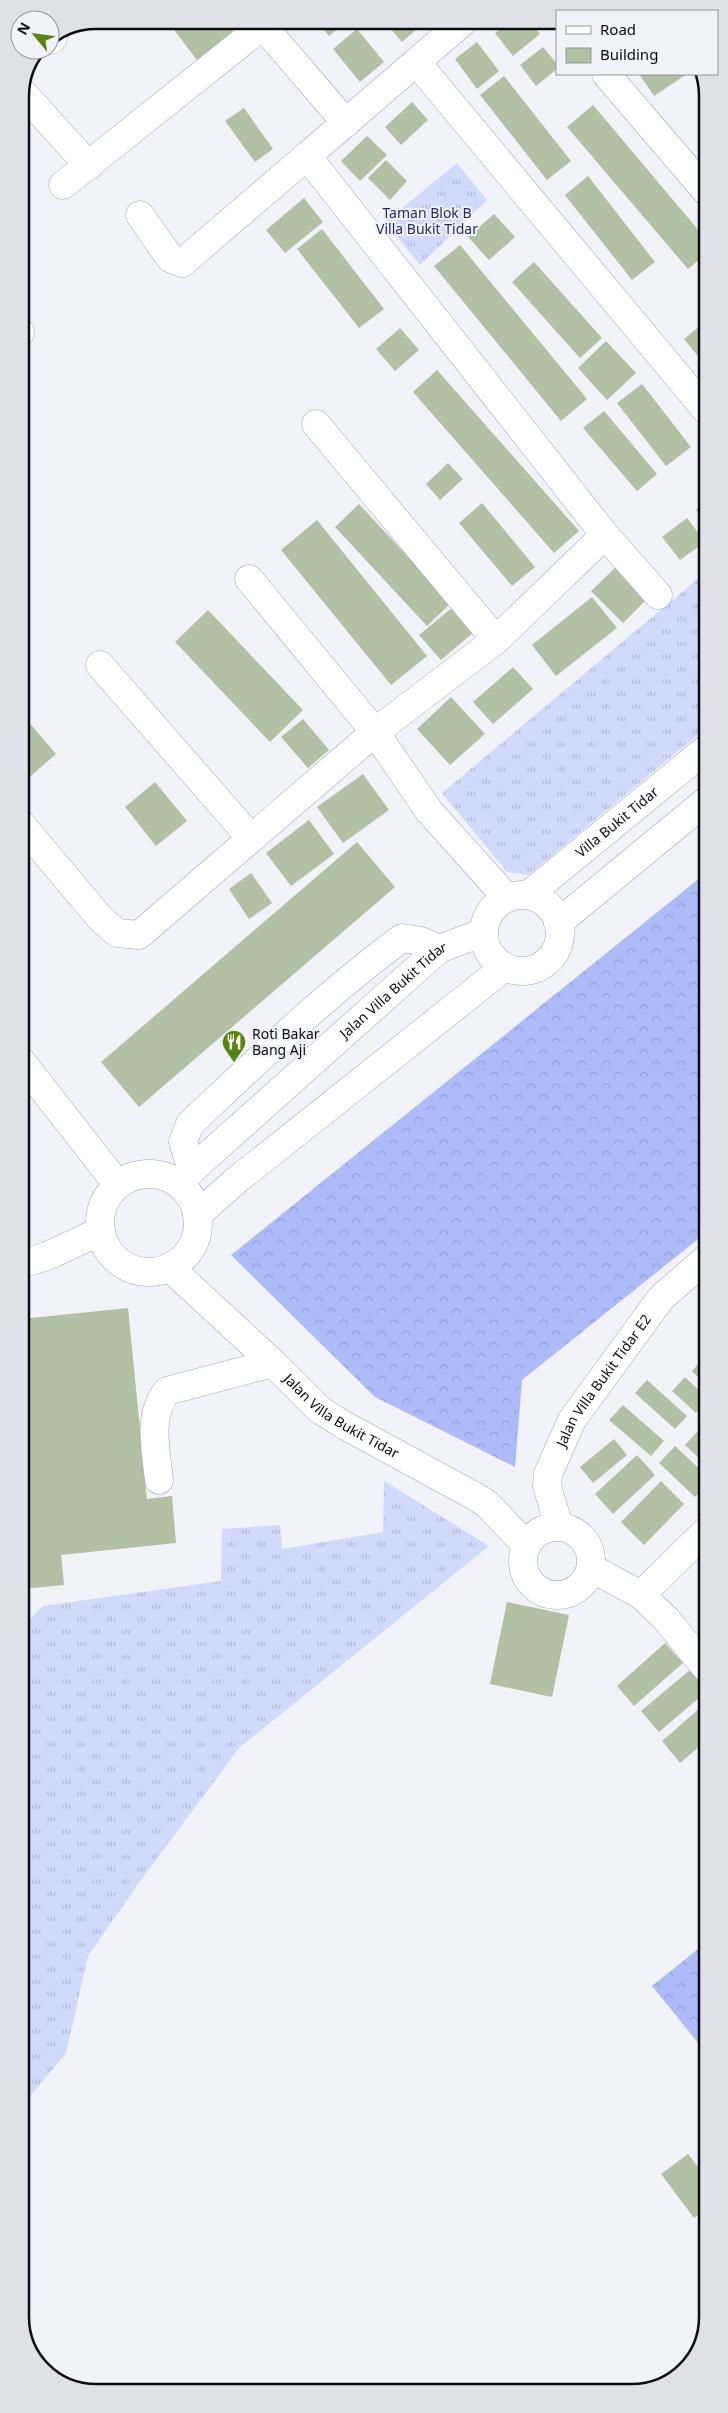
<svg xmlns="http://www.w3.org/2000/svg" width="728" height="2413" font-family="'Noto Sans',sans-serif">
  <defs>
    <pattern id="grass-tufts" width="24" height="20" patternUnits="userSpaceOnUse" patternTransform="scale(1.25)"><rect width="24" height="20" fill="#d2dafb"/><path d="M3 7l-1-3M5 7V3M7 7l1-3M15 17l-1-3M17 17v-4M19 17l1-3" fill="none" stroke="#b3bad6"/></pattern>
    <pattern id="forest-crowns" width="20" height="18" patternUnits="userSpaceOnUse" patternTransform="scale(1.25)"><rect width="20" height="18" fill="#adbbf9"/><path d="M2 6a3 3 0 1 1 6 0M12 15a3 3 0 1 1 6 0" fill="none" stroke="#94a0d5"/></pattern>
  </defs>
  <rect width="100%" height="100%" fill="#f1f3f9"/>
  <path fill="url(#grass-tufts)" d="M 457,163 L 487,200 L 420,265 L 385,222 Z
    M 706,572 L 706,728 L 528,875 L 507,872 L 442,793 Z
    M 384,1481 L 489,1546 L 239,1748 L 144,1876 L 88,1956 L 66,2053 L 22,2106 L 22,1627 L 43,1606 L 221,1581 L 222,1529 L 280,1525 L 282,1549 L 383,1532 Z"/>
  <path fill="url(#forest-crowns)" d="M 706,873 L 707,1232 L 522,1380 L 515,1467 L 375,1397 L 231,1255 Z
    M 708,1941 L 708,2055 L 652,1986 Z"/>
  <path fill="#b2c0a4" d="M 178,20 L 224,20 L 233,32 L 197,60 L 171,26 Z
    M 316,20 L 348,20 L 329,36 Z
    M 383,20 L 427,20 L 402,42 Z
    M 512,20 L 529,20 L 540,34 L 513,56 L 495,33 Z
    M 357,29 L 384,62 L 360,82 L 333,49 Z
    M 477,42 L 499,71 L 477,89 L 455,59 Z
    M 543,47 L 557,64 L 557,69 L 536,86 L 520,65 Z
    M 639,74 L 687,74 L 654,96 Z
    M 504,76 L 571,161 L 547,180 L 480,95 Z
    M 412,102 L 428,120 L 401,145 L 385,127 Z
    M 593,105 L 706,239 L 706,254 L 688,269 L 567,127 Z
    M 244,108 L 273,149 L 255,162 L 225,121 Z
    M 367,136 L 387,155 L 360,181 L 341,161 Z
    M 386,160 L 407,181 L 390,200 L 368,178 Z
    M 588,176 L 655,262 L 632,280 L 565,195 Z
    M 304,198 L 323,222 L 285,253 L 266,230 Z
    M 494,214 L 515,237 L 489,260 L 468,237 Z
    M 322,229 L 384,309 L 359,328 L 297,249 Z
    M 460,245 L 587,399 L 561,421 L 434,266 Z
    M 534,262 L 602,338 L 580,358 L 512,282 Z
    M 706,321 L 706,366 L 684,339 Z
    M 400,328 L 419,350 L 395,371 L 376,349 Z
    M 606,341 L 636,373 L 607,400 L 578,368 Z
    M 437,370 L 579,531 L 554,553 L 413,392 Z
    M 642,384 L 691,447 L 666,466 L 617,403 Z
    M 604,411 L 657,474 L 637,491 L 583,428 Z
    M 448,463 L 463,479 L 440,500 L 426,484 Z
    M 706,501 L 706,521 L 696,510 Z
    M 482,503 L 535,567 L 512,586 L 459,523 Z
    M 359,504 L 451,603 L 427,626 L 335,527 Z
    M 687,518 L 705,542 L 680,560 L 662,537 Z
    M 317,520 L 427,656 L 391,685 L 281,550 Z
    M 616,567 L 647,599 L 623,623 L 591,591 Z
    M 592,597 L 617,628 L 556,676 L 532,645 Z
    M 453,607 L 474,632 L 441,660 L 419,635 Z
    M 208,610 L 303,710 L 270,742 L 175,642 Z
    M 513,667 L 533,689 L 493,724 L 473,702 Z
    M 451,697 L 485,734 L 450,765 L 417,729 Z
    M 21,713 L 56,754 L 25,781 L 21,776 Z
    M 303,719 L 329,750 L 308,768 L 281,737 Z
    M 363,774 L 389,810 L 343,843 L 317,807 Z
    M 155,782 L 187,821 L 156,846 L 125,807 Z
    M 309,820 L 334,854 L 291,886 L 266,853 Z
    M 357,842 L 395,887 L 139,1107 L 101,1062 Z
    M 251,873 L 272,903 L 249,919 L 229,889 Z
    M 128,1308 L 147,1499 L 172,1496 L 176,1543 L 61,1555 L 64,1585 L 22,1589 L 21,1319 Z
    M 702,1360 L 707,1365 L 707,1387 L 692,1371 Z
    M 685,1377 L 707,1398 L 707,1401 L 696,1413 L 672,1391 Z
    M 647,1380 L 687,1416 L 675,1429 L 635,1393 Z
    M 623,1405 L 664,1441 L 651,1456 L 609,1420 Z
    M 707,1421 L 707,1460 L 704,1463 L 685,1445 Z
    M 614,1439 L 627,1455 L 593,1483 L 580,1467 Z
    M 675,1446 L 707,1476 L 707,1484 L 695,1497 L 659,1463 Z
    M 637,1455 L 655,1475 L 613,1514 L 595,1494 Z
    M 661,1481 L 684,1504 L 644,1545 L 621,1522 Z
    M 507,1602 L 569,1615 L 552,1697 L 490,1684 Z
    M 665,1643 L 683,1663 L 634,1706 L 617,1686 Z
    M 690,1670 L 707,1691 L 659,1732 L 641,1711 Z
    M 707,1702 L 707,1740 L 680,1763 L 662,1741 Z
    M 688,2154 L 708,2180 L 708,2207 L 694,2218 L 661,2174 Z"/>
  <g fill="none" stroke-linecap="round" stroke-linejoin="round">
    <defs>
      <g id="minor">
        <path d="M 263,26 L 346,123"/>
        <path d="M 50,40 L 53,38"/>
        <path d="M 417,63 L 706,410"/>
        <path d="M 606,74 L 706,191"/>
        <path d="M 22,92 L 89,166"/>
        <path d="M 63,185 L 270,20"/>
        <path d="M 140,215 L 170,258 L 182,263 L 307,156"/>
        <path d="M 20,332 L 20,333"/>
        <path d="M 316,424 L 496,640"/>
        <path d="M 605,535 L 658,595"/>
        <path d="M 249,579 L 375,732 L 496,640 L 605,535 L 307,156 L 465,20"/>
        <path d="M 100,665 L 251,838"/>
        <path d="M 21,824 L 100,918 L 117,933 L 139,935 L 375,732 L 429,811 L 507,898"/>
        <path id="s1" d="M 528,895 L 706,749"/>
        <circle cx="522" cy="933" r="38"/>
        <path d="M 558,923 L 706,801"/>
        <path d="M 21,1061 L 118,1185"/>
        <path d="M 192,1170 L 183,1142 L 190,1124 C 259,1059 326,994 402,938 L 421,941 L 439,949"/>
        <circle cx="149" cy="1223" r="49"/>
        <path id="s2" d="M 177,1183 L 439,949 L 484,932"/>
        <path d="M 197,1215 L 238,1179 L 505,967"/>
        <path d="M 21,1264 L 47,1256 L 101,1231"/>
        <path id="s3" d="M 169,1267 L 273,1363 L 320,1410 L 344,1425 L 478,1498 L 488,1505 L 526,1545"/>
        <path d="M 159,1480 C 156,1450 147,1417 167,1391 L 273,1363"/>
        <circle cx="557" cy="1561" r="34"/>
        <path id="s4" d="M 559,1527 L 547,1486 L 548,1474 L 572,1420 L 661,1298 L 707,1258"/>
        <path d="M 591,1568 L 641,1595 L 666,1619 L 707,1669"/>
        <path d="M 641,1595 L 707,1530"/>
      </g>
    </defs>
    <use href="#minor" stroke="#9ea4c1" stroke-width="29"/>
    <use href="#minor" stroke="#fff" stroke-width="28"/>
  </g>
  <defs>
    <symbol id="restaurant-pin" viewBox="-11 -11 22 30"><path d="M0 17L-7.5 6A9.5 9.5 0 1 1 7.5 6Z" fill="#588411" stroke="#f1f3f9"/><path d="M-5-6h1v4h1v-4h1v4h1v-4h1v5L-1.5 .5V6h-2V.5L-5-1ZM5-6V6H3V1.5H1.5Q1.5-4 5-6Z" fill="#fff"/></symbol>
  </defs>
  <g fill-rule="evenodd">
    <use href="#restaurant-pin" x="220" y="1028" width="28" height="38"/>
  </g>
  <g text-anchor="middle" stroke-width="4" stroke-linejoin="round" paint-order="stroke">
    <g font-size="14" fill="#24276d" stroke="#f1f3f9">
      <text x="427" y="218">Taman Blok B<tspan x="427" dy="16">Villa Bukit Tidar</tspan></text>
    </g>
    <g font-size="14" fill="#0a0c15" stroke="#f1f3f9">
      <text dy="5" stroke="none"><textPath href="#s1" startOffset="115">Villa Bukit Tidar</textPath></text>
      <text dy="5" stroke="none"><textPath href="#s2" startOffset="290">Jalan Villa Bukit Tidar</textPath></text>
      <text dy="5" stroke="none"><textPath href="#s4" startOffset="164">Jalan Villa Bukit Tidar E2</textPath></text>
      <text dy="5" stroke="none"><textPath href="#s3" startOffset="229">Jalan Villa Bukit Tidar</textPath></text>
    </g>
    <g font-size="14" fill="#0a0c15" stroke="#f1f3f9" text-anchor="start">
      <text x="252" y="1039">Roti Bakar<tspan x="252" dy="16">Bang Aji</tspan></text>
    </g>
  </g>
  <path d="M0 0H728V2413H0ZM96 29H632A67 67 0 0 1 699 96V2317A67 67 0 0 1 632 2384H96A67 67 0 0 1 29 2317V96A67 67 0 0 1 96 29Z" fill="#dfe1e7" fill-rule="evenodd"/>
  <path fill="none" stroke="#0a0c15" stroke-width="2.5" d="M96 29H632A67 67 0 0 1 699 96V2317A67 67 0 0 1 632 2384H96A67 67 0 0 1 29 2317V96A67 67 0 0 1 96 29Z"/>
  <rect x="556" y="10" width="162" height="65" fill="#f1f3f9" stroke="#95979e"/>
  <rect x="566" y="26" width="25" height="8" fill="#ffffff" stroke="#95979e"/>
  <text x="600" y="35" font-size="15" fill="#0a0c15">Road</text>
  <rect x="566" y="48" width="25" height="15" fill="#b2c0a4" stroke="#95979e"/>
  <text x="600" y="60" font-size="15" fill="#0a0c15">Building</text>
  <g transform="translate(35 35) rotate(299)"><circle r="24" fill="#f1f3f9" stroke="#95979e"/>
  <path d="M0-4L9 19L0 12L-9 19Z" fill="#588411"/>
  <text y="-8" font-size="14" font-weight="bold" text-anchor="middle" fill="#0a0c15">N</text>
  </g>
</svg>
